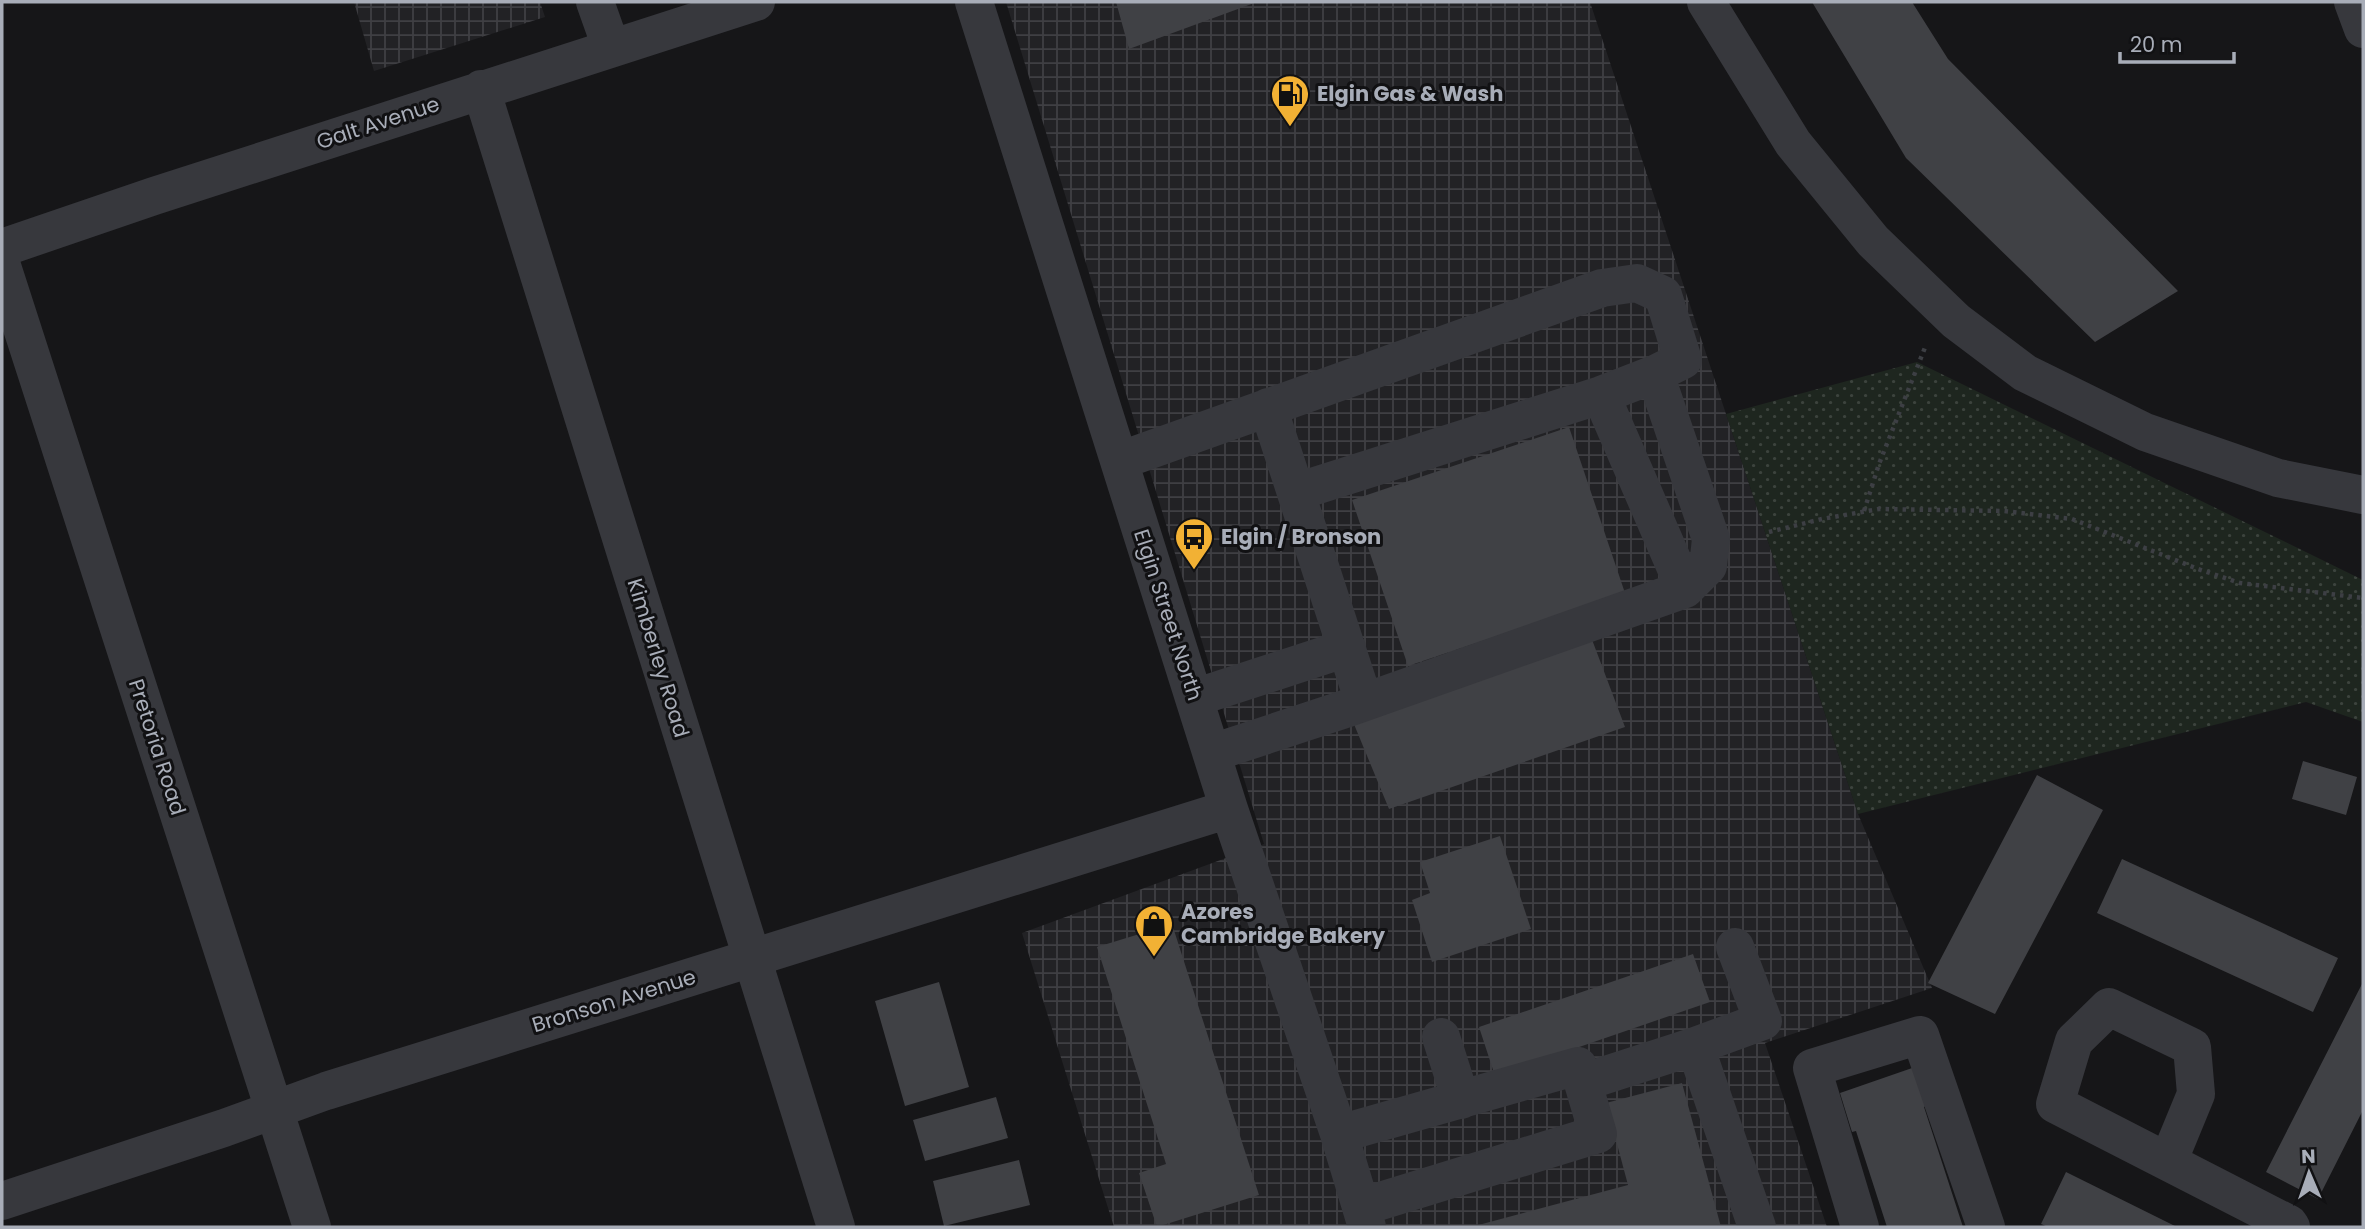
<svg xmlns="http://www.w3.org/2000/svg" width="2365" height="1229" font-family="Poppins,sans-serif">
  <defs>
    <pattern id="industrial-grid" width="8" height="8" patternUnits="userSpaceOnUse" patternTransform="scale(1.75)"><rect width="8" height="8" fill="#222225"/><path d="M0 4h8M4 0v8" fill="none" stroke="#3f3f43"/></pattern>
    <pattern id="park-dots" width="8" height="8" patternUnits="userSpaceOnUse" patternTransform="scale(1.75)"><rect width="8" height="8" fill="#1e261f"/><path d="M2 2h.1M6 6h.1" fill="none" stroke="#3c433d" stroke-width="1.8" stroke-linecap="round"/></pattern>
  </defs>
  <rect width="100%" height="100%" fill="#161618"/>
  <path fill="url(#industrial-grid)" d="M 354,2 L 540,2 L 545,17 L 374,71 Z
    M 1006,2 L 1590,2 L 1858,814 L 1932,988 L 1765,1043 L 1827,1227 L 1114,1227 L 1022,933 L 1264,844 Z"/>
  <path fill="url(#park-dots)" d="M 1917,362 L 2363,580 L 2363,722 L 2306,702 L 1858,814 L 1726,414 Z"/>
  <path fill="#404145" d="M 1116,2 L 1257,2 L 1129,49 Z
    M 1812,2 L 1912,2 L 1948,59 L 2178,291 L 2095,342 L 1906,158 Z
    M 1569,427 L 1625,593 L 1408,666 L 1352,500 Z
    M 1588,629 L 1625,727 L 1389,809 L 1351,717 Z
    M 2303,761 L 2357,777 L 2346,815 L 2292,799 Z
    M 2037,775 L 2103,810 L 1995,1014 L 1928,983 Z
    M 1500,836 L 1531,929 L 1432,962 L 1412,900 L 1430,893 L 1420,862 Z
    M 2122,859 L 2338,958 L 2313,1012 L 2097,913 Z
    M 1172,924 L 1259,1195 L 1157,1227 L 1139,1173 L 1166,1164 L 1097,947 Z
    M 1693,954 L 1710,1002 L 1495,1076 L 1479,1027 Z
    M 939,982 L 969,1087 L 905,1106 L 875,1001 Z
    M 2363,982 L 2363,1110 L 2318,1199 L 2266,1172 Z
    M 1915,1067 L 1927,1105 L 1924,1107 L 1963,1227 L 1887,1227 L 1856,1131 L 1852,1132 L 1840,1093 Z
    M 1682,1083 L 1721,1227 L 1471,1227 L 1628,1185 L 1606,1103 Z
    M 996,1097 L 1008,1138 L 925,1161 L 913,1120 Z
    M 1019,1160 L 1030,1205 L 944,1226 L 933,1181 Z
    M 2066,1172 L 2177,1227 L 2048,1227 L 2041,1224 Z"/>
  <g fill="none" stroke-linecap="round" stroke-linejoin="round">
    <path stroke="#3d3f44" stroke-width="4.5" stroke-dasharray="3.5 5" stroke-linecap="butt" d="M 1864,511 L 1879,464 L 1926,345
      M 1769,532 L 1822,519 L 1879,509 L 2004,511 L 2072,519 L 2198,569 L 2240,583 L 2363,598"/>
    <path stroke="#37383d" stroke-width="38" d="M 595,2 L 611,47
      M 974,2 L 1229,809 L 1339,1134 L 1367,1227
      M 1706,2 L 1793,143 L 1873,241 L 1956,321 L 2025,373 L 2145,432 L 2278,478 L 2363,495
      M 2353,2 L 2363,29
      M 481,89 L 836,1227
      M 2,248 L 154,196 L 756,2
      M 2,266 L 312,1227
      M 1601,395 L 1685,589
      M 1268,407 L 1364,702
      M 1119,461 L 1602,288 L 1637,283 L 1663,295 L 1683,360 L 1655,374 L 1711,539 L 1708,566 L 1685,589 L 1345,709 L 1212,753
      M 1296,492 L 1601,395 L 1655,374
      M 1194,698 L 1347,648
      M 1441,1037 L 1461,1100
      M 1695,1046 L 1757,1227
      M 1584,1082 L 1695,1046 L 1763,1021 L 1735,947
      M 1339,1134 L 1578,1066 L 1598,1134 L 1361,1207
      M 2168,1162 L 2196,1094 L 2192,1047 L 2109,1007 L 2074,1041 L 2055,1104 L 2289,1224 L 2291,1227
      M 2,1201 L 224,1128 L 326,1091 L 1229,809
      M 1860,1227 L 1812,1068 L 1920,1035 L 1986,1227"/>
  </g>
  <defs>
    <symbol id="fuel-pin" viewBox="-11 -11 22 30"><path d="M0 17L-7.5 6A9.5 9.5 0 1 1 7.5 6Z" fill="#f2b134" stroke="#111113"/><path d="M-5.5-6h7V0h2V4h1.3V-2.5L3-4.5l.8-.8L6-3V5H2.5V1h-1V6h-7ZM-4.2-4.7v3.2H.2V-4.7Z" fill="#111"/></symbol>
    <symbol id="bus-pin" viewBox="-11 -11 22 30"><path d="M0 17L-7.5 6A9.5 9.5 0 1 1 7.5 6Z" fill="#f2b134" stroke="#111113"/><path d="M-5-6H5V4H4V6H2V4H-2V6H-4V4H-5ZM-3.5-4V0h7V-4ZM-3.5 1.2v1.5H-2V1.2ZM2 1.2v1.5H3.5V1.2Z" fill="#111"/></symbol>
    <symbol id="shop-pin" viewBox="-11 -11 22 30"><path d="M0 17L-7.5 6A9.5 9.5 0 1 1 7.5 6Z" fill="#f2b134" stroke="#111113"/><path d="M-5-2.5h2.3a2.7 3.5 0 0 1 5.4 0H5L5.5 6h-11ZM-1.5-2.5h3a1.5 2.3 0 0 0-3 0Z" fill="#111"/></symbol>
  </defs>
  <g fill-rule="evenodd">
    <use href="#fuel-pin" x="1268" y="72" width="44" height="60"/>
    <use href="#bus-pin" x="1172" y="515" width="44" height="60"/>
    <use href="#shop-pin" x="1132" y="902" width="44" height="60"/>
  </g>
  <g text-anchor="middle" stroke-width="6" stroke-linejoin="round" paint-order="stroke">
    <g font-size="21" font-weight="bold" fill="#a8adb8" stroke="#111113" text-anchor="start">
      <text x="1317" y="101">Elgin Gas &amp; Wash</text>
      <text x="1221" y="544">Elgin / Bronson</text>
      <text x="1181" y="919">Azores<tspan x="1181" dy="24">Cambridge Bakery</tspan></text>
    </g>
    <g font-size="21" fill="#a8adb8" stroke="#111113">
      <text transform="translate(378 123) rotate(-18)" y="7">Galt Avenue</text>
      <text transform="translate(1168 615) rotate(72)" y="7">Elgin Street North</text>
      <text transform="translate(658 658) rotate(73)" y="7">Kimberley Road</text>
      <text transform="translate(157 747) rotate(72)" y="7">Pretoria Road</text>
      <text transform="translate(614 1001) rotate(-17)" y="7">Bronson Avenue</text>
    </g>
  </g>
  <rect width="2365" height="1229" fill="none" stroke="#a8adb8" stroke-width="7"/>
  <g transform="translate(2309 1173) rotate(358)" stroke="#111113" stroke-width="5" paint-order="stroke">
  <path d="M0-5L12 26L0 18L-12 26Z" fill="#a8adb8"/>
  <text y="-10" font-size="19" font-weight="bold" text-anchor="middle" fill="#a8adb8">N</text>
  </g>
  <path d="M2120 52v10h114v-10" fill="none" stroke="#a8adb8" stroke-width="3.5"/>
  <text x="2130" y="52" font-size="21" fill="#a8adb8" stroke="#111113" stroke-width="5" paint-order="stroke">20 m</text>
</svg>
